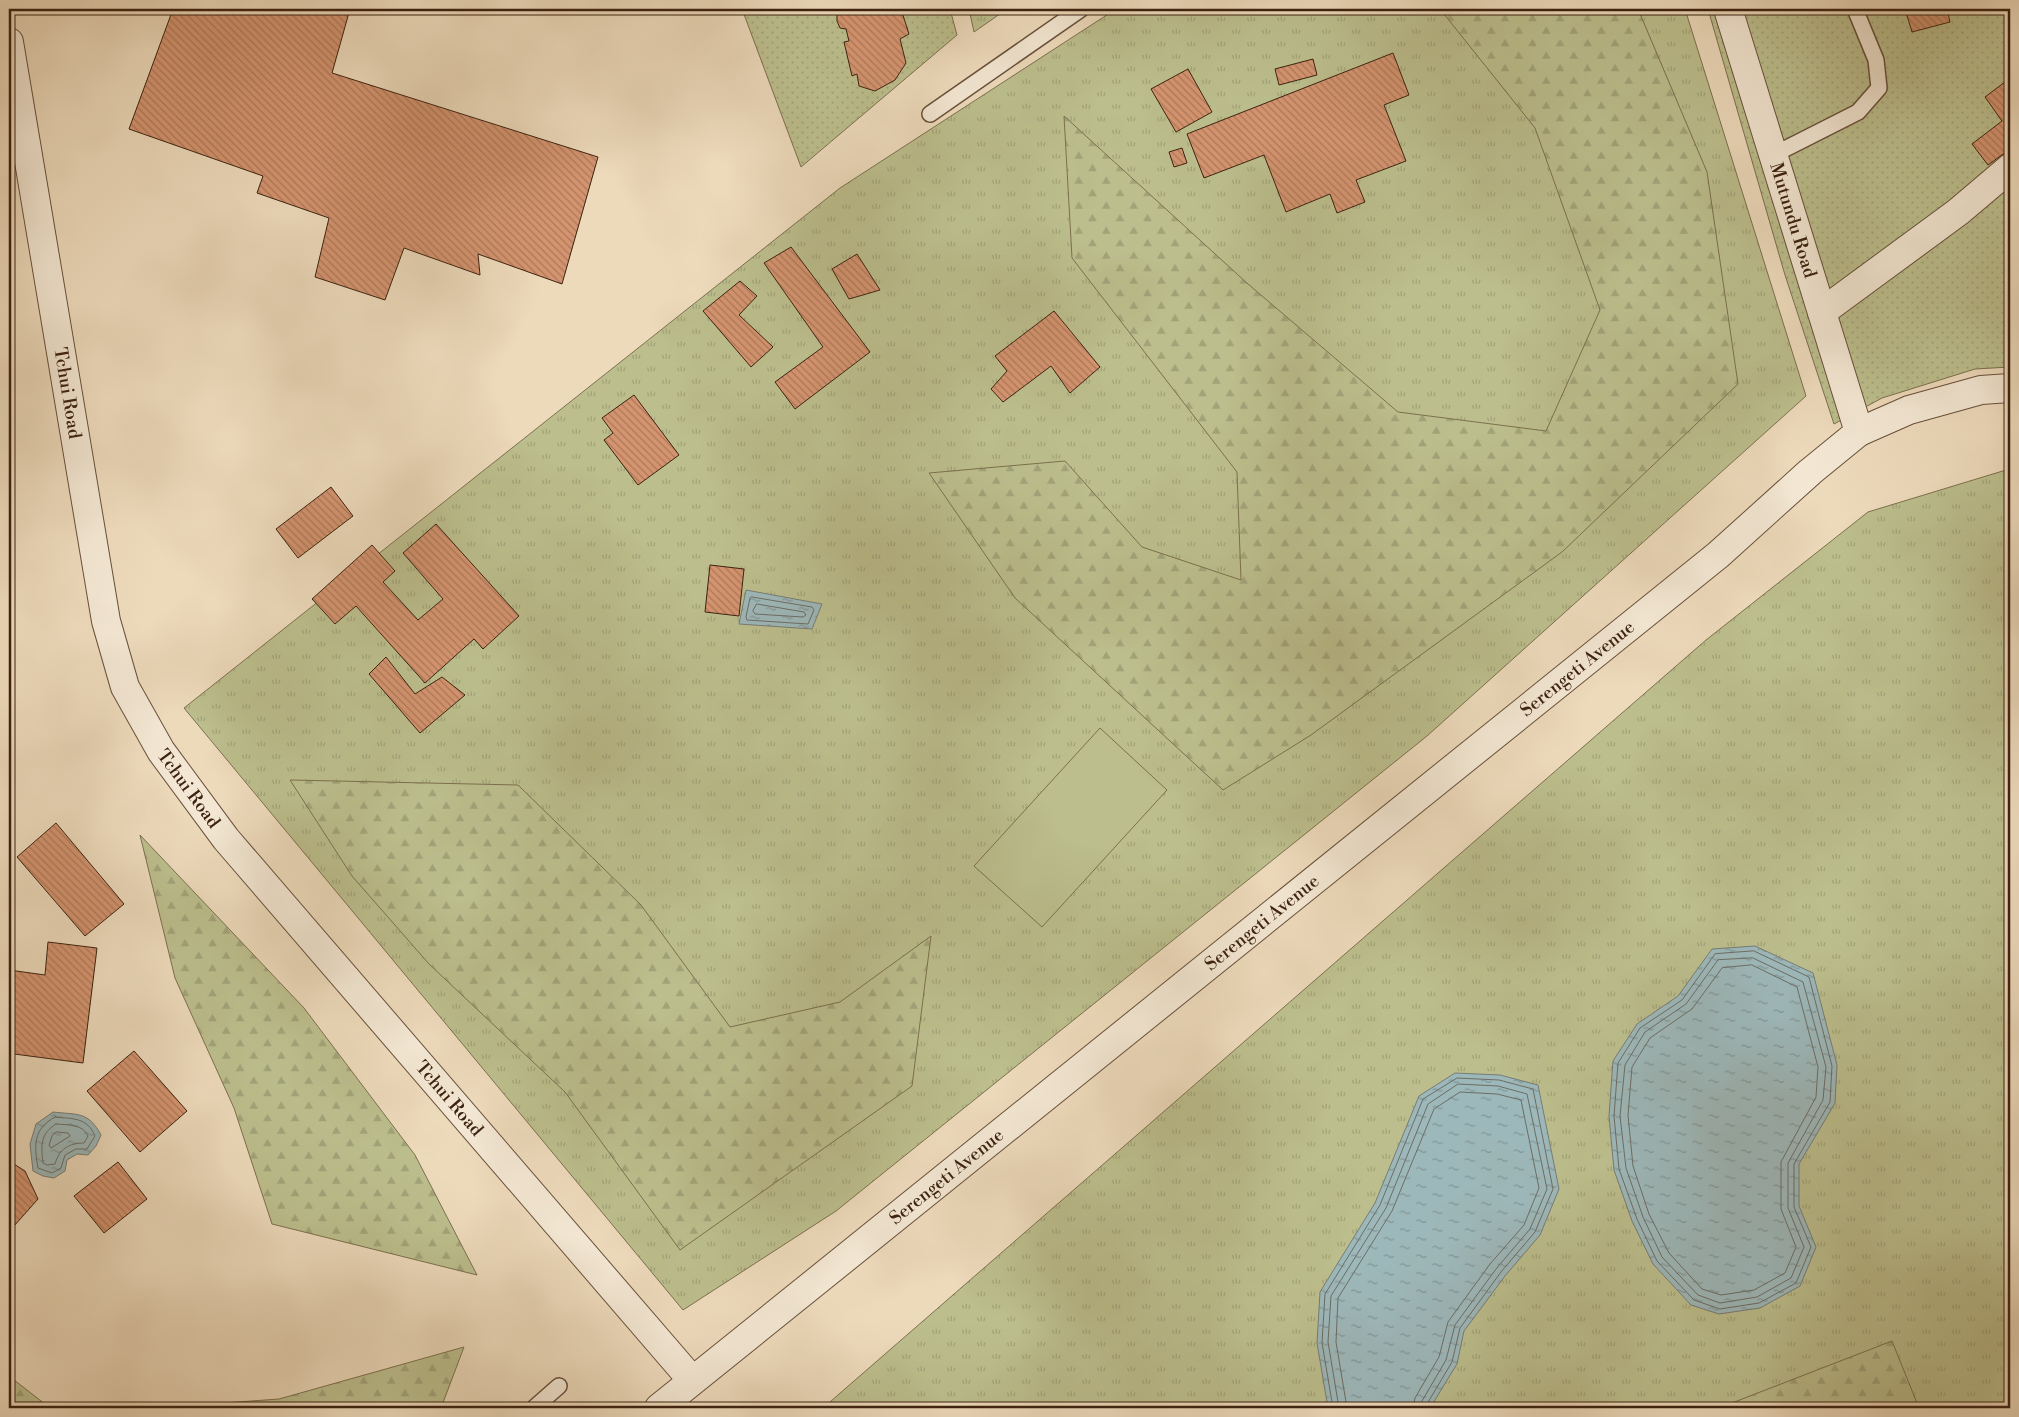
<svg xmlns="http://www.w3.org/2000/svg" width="2019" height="1417" font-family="'Libre Bodoni',serif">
  <defs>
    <pattern id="grass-tufts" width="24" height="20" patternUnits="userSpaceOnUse" patternTransform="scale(1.25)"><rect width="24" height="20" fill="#bcbe8d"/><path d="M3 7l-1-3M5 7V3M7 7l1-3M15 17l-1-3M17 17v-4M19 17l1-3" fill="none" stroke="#a2a379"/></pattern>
    <pattern id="forest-firs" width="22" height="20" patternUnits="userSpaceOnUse" patternTransform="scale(1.25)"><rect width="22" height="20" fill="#bcbe8d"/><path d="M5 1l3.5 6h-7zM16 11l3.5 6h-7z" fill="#a2a379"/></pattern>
    <pattern id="garden-dots" width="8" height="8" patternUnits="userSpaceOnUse" patternTransform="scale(1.25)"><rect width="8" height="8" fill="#bcbe8d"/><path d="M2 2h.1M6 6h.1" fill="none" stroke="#a2a379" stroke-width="1.8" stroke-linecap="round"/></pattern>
    <pattern id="water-ripples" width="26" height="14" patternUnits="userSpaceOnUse" patternTransform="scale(1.25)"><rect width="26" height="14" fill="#9db8ba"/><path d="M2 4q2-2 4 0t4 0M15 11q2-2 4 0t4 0" fill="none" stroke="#819596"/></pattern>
    <pattern id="building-back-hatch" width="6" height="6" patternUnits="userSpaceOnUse" patternTransform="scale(1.25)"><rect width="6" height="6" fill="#d4946f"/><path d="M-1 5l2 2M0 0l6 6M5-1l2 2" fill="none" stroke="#ad785a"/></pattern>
  </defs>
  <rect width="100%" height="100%" fill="#eddabb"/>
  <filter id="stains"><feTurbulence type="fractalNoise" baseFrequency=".004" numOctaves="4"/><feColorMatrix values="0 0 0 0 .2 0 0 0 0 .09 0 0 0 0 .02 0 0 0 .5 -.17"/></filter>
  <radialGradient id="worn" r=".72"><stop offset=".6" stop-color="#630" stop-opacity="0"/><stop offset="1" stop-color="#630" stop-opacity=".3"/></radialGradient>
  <path fill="url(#grass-tufts)" stroke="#7c704e" d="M 969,9 L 1007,9 L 974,32 Z
    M 1116,9 L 1685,9 L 1806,396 L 1427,736 L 836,1211 L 683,1310 L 184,708 L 840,188 Z
    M 2006,470 L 2010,470 L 2010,1408 L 823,1408 L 1706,640 L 1868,512 Z"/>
  <path fill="url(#forest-firs)" stroke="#7c704e" d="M 1440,9 L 1638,9 L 1707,172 L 1738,384 L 1562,552 L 1311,735 L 1223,790 L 1015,598 L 929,473 L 1065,461 L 1142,547 L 1241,580 L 1237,472 L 1072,258 L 1064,116 L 1248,284 L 1398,412 L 1546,431 L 1600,310 L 1535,128 Z
    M 290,780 L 518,785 L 641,905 L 730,1027 L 840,1002 L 931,936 L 912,1086 L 680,1250 L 565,1092 L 429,964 L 352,876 Z
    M 140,835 L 304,1008 L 415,1155 L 477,1275 L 272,1224 L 234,1108 L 175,978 Z
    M 1892,1341 L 1919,1408 L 1719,1408 Z
    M 464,1347 L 441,1408 L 155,1408 L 279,1399 Z
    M 9,1376 L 50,1408 L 9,1408 Z"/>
  <path fill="#bcbe8d" stroke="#7c704e" d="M 1100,728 L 1167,790 L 1042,927 L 974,866 Z"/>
  <path fill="url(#garden-dots)" stroke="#7c704e" d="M 742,9 L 950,9 L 957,35 L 801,167 Z
    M 1708,9 L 2010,9 L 2010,367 L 1975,369 L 1882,398 L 1834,424 L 1785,275 Z"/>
  <path fill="url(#water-ripples)" stroke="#767c76" d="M 746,590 L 822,604 L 812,629 L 739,624 Z
    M 1755,946 L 1813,973 L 1837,1065 L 1835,1103 L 1799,1164 L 1799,1206 L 1816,1247 L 1800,1286 L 1760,1308 L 1719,1314 L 1691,1305 L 1653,1264 L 1632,1221 L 1614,1170 L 1609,1116 L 1613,1061 L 1637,1024 L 1678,996 L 1712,949 Z
    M 1455,1073 L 1500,1075 L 1538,1085 L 1559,1189 L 1540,1235 L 1505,1276 L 1464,1331 L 1457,1364 L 1430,1408 L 1328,1408 L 1317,1343 L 1320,1292 L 1375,1203 L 1419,1096 Z
    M 53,1112 C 78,1115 88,1111 101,1135 L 96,1146 L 88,1155 L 77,1154 L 67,1160 L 65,1171 L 54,1178 L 43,1176 L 33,1171 L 30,1144 L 36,1124 Z"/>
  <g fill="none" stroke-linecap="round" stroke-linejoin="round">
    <path stroke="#6c6d65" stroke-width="1" d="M 752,597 L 812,607 L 814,610 L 808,624 L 747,620 L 746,617 L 750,598 Z
      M 757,604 L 804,612 L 806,615 L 803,617 L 755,614 L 753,611 Z
      M 1754,951 L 1809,977 L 1832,1066 L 1830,1102 L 1794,1164 L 1794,1207 L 1811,1247 L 1796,1283 L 1759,1303 L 1720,1309 L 1694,1300 L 1657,1261 L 1637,1219 L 1619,1169 L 1614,1116 L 1618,1063 L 1640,1028 L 1682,1000 L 1715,954 Z
      M 1753,958 L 1803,982 L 1826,1067 L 1823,1100 L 1788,1163 L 1788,1208 L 1804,1247 L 1791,1278 L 1757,1297 L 1720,1303 L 1698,1295 L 1662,1257 L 1643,1217 L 1626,1168 L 1620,1116 L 1625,1065 L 1645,1032 L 1686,1004 L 1718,960 Z
      M 1752,965 L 1797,987 L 1818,1067 L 1816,1097 L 1781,1162 L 1781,1209 L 1796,1247 L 1785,1273 L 1754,1290 L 1721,1295 L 1702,1289 L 1669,1253 L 1649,1214 L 1633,1166 L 1628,1115 L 1632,1067 L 1650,1038 L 1692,1009 L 1722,968 Z
      M 55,1117 C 73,1119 87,1117 95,1136 L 87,1149 L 76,1149 L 65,1155 L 61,1168 L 52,1173 L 38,1168 C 34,1145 33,1129 55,1117 Z
      M 56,1124 C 68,1125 83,1124 88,1136 L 84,1143 C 69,1143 59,1149 55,1164 L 47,1165 L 43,1163 C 41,1145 40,1134 56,1124 Z
      M 57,1132 L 68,1133 L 70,1136 L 51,1148 L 49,1145 L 52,1136 Z
      M 1333,1408 L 1322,1343 L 1325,1294 L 1380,1205 L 1423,1099 L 1457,1078 L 1499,1080 L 1533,1089 L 1553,1189 L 1535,1232 L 1501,1272 L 1460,1328 L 1452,1362 L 1427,1404 L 1427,1408
      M 1339,1408 L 1328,1342 L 1331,1296 L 1386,1208 L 1428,1104 L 1458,1084 L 1498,1086 L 1527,1094 L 1547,1189 L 1530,1229 L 1496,1269 L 1455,1325 L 1446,1360 L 1422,1401 L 1420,1408
      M 1347,1408 L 1336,1342 L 1338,1298 L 1392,1211 L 1434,1109 L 1460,1092 L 1497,1094 L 1521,1100 L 1539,1188 L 1524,1225 L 1490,1264 L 1448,1322 L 1439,1357 L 1415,1398 L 1413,1408"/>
  </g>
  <path fill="url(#building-back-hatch)" stroke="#3c2210" d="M 173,9 L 350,9 L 332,73 L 598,157 L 562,284 L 478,254 L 480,275 L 404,248 L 385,300 L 315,277 L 329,218 L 257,193 L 263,176 L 129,129 Z
    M 592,9 L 623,9 L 622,12 Z
    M 837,9 L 901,9 L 909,34 L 900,39 L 906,63 L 895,80 L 875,91 L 859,86 L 857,74 L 852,76 L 844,42 L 849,41 L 846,29 L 840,28 L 837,21 Z
    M 1905,9 L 1947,9 L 1950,22 L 1912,32 Z
    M 1393,53 L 1409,95 L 1384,105 L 1406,161 L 1356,180 L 1365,202 L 1337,213 L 1330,194 L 1286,212 L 1264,155 L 1204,178 L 1187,134 Z
    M 1313,59 L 1317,75 L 1279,85 L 1275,69 Z
    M 1188,69 L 1212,112 L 1176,132 L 1151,89 Z
    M 2009,79 L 2010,149 L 1988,165 L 1972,144 L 2002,121 L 1985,97 Z
    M 1182,148 L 1187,163 L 1174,167 L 1169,152 Z
    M 791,247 L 870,352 L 795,409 L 775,382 L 823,347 L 764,263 Z
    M 857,254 L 880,290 L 849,299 L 832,269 Z
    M 740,281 L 757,296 L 739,315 L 773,347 L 751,367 L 703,311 Z
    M 1054,311 L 1100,367 L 1070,393 L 1051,366 L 1003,402 L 991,389 L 1007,371 L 995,356 Z
    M 634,395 L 679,455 L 638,485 L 604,440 L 613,433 L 602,418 Z
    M 331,487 L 353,516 L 298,558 L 276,529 Z
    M 436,524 L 519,616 L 483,649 L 474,639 L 425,683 L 356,606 L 335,624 L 312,599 L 372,545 L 395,571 L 383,582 L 418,620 L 443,599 L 403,553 Z
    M 710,565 L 744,569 L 739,616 L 705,612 Z
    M 386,657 L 415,694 L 442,677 L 465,695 L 420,733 L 369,674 Z
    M 56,823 L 124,904 L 85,936 L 17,857 Z
    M 48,942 L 97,948 L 83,1063 L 14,1054 L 9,1097 L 9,970 L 45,975 Z
    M 134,1051 L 187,1111 L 140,1152 L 87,1091 Z
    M 9,1161 L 25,1171 L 38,1199 L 14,1226 L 9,1220 Z
    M 118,1162 L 147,1199 L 104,1233 L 74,1196 Z"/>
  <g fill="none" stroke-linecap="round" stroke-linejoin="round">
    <defs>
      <path id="lane" d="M 930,114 L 1081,9
        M 1773,155 L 1858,112 L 1879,88 L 1876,60 L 1855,9
        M 534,1408 L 559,1386"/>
      <g id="street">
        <path id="s1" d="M 1728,9 L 1859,432"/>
        <path id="s2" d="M 9,42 L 106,621 L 125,687 L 161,751 L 226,839 L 692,1380"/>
        <path d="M 1822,312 L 1958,212 L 2010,168"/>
        <path id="s3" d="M 659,1408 L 1718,555 L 1810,472 L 1859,432 L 1909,410 L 1981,390 L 2010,388"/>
      </g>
    </defs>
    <use href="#lane" stroke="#68503b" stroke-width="18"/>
    <use href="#street" stroke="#68503b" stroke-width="30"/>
    <use href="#lane" stroke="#f3e7d3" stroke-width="15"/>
    <use href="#street" stroke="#f3e7d3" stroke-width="28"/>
  </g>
  <g text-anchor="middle" stroke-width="4" stroke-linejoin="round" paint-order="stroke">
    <g font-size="18" fill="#3c2210" stroke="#f3e7d3">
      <text dy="6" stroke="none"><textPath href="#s1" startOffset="221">Mutundu Road</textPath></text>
      <text dy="6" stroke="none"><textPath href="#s2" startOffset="356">Tchui Road</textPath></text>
      <text dy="6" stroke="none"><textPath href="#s3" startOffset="1179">Serengeti Avenue</textPath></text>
      <text dy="6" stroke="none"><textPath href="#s2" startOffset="776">Tchui Road</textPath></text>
      <text dy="6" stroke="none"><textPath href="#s3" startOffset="774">Serengeti Avenue</textPath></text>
      <text dy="6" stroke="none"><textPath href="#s2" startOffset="1181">Tchui Road</textPath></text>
      <text dy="6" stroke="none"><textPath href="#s3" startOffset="369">Serengeti Avenue</textPath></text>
    </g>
  </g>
  <rect width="2019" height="1417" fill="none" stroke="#eddabb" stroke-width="30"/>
  <rect x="10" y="10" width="1999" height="1397" fill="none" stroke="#3c2210" stroke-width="2.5"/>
  <rect x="15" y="15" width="1989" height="1387" fill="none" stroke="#3c2210"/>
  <rect width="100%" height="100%" filter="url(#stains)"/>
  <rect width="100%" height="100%" fill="url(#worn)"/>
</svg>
